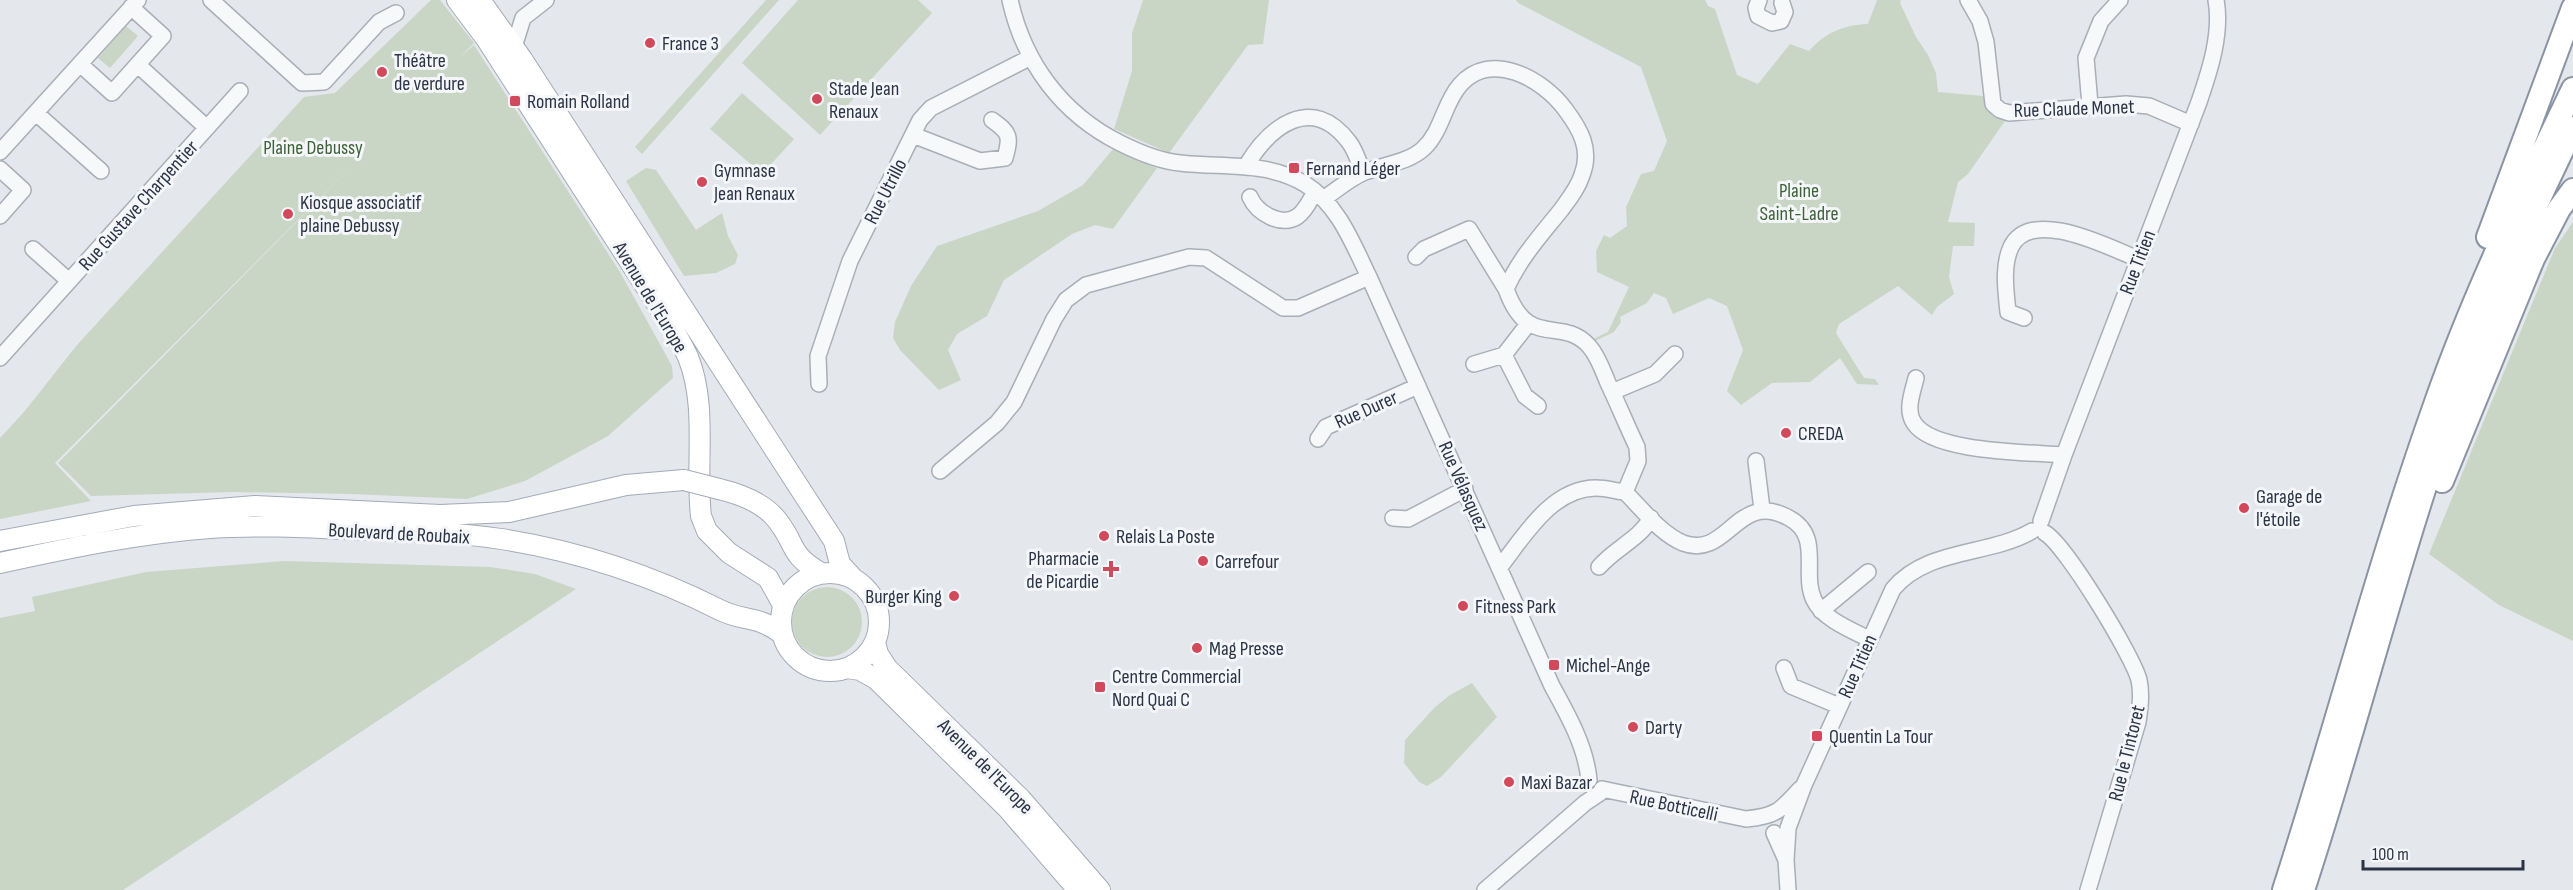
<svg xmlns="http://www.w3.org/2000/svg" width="2573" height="890" font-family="'Sofia Sans Condensed',sans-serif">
  <rect width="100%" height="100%" fill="#e4e7ec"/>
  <path fill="#c9d6c5" d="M 431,0 L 440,0 L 474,43 L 460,57 L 474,45 L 620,272 L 672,366 L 673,378 L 608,436 L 525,481 L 467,499 L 351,494 L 233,492 L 91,496 L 58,463 L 359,159 L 55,463 L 91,501 L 0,519 L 0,438 L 24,412 L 77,345 L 304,97 L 335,93 Z
    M 766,0 L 779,0 L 642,154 L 635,147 Z
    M 798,0 L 918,0 L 932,13 L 820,135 L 742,63 Z
    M 1143,0 L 1269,0 L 1263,44 L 1248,45 L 1169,153 L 1114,129 L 1132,71 L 1132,33 Z
    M 1516,0 L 1705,0 L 1708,6 L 1715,9 L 1737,75 L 1758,84 L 1790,44 L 1809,51 C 1825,33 1843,25 1868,24 L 1877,0 L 1901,0 L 1900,3 L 1916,37 L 1928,55 L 1936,73 L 1938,92 L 1983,96 L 1987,106 L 2007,118 L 1968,174 L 1958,182 L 1948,222 L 1975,223 L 1974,246 L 1953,246 L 1949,277 L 1954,294 L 1937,307 L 1932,315 L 1898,286 L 1839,324 L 1836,333 L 1864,378 L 1875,379 L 1879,385 L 1857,384 L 1840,358 L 1810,382 L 1772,383 L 1741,405 L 1727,391 L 1743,350 L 1727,306 L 1709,298 L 1673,314 L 1666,298 L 1654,293 L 1647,303 L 1620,317 L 1621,322 L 1614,332 L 1595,341 L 1596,346 L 1591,340 L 1608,332 L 1629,287 L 1597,272 L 1596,251 L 1604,235 L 1610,238 L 1627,226 L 1626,207 L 1641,174 L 1654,171 L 1667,141 L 1641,67 L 1518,3 Z
    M 126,26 L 138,36 L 110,68 L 98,58 Z
    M 742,93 L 794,139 L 762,174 L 710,129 Z
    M 1113,149 L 1157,168 L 1113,229 L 1095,225 L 1072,234 L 1004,280 L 987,316 L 957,334 L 948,350 L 961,380 L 939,390 L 900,350 L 893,338 L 895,322 L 911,286 L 937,246 L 1038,211 L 1083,185 Z
    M 646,168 L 656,170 L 696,230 L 722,213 L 728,236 L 738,255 L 735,264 L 716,273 L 684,276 L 626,181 Z
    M 2573,222 L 2573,641 L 2499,605 L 2429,554 L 2555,248 Z
    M 284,561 L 490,567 L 535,574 L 576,589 L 123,890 L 0,890 L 0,618 L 35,611 L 32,597 L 146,572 Z
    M792 622a35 35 0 1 1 70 0a35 35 0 1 1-70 0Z
    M 1472,683 L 1497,717 L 1441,777 L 1427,786 L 1419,782 L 1404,763 L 1405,740 L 1435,707 L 1450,695 Z"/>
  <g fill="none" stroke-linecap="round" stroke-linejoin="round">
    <defs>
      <path id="minor" d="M 211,0 L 302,83 L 324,82 L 379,22 L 396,13
        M 1010,0 C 1024,63 1062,114 1120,143 C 1138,152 1159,161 1180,163 C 1222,168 1267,161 1305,184 C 1338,204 1353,244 1369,277 L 1552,686 C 1568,715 1586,747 1589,780
        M 1759,0 L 1756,8 L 1758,16 L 1772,23 L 1781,21 L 1785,12 L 1782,3
        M 1968,0 L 1980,21 L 1986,42 L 1993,104 L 2000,110 L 2009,113 L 2126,104 L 2149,106 L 2191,124
        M 514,47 L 523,18 L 546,0
        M 80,64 L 112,93 L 163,36 L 131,7
        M 138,65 L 207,128
        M 2090,105 L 2086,58 L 2101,21 L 2120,0
        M 36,113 L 101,171
        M 913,135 L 980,161 L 1005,158 C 1011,136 1010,133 992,120
        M 0,152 L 138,0
        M 1246,166 C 1270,126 1312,93 1349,142 C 1356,151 1359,163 1363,173
        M 0,169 L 23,190 L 0,216
        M 1250,197 C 1257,213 1282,228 1298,216 C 1306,210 1310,200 1315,192
        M 1323,199 C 1337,190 1350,178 1365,172 C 1383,165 1410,162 1424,148 C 1442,131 1444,103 1460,85 C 1490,50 1542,78 1565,109 C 1580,129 1592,149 1582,175 C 1578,188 1569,199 1561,210 C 1541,235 1519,259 1506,289 C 1528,351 1561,315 1589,346 C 1598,356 1603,371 1608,383 C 1618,404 1627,426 1637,447 L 1638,461 L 1625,492
        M 33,249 L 69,281
        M 1416,257 L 1424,249 L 1469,229 L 1506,289
        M 2024,318 L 2008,312 C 2006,292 2002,266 2011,247 C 2031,206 2110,248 2138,259
        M 1528,324 L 1504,355 L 1525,396 L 1538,406
        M 0,358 L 240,91
        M 1474,364 L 1504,355
        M 1916,378 C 1913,391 1905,410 1914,423 C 1933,453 2030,452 2064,455
        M 819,384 L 818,356 L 850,261 L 920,120 L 931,108 L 1029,58
        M 1612,392 L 1655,374 L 1675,354
        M 1318,439 L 1326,427 L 1418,386
        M 1756,461 L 1762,509
        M 940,471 L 997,423 L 1014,402 L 1054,319 L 1066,300 L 1086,285 L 1189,257 L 1206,258 L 1283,308 L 1298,308 L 1369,277
        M 1625,492 C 1642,509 1661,534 1683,543 C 1728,560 1737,489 1789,518 C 1823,536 1801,573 1814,600 C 1823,619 1851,630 1869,639
        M 1393,518 L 1408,519 L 1465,489
        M 2041,521 L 2064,455 L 2199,102 C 2210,70 2222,33 2216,0
        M 2045,533 C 2065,544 2133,656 2139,680 C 2142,694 2140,708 2138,722 L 2088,890
        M 1500,567 C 1524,536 1552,488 1596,488 C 1606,488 1616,491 1625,492
        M 1599,567 C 1615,548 1640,539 1651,518
        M 1821,611 L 1868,572
        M 1784,668 L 1791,686 L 1839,706
        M 1602,789 L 1746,819 C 1776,816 1780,811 1800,789
        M 1774,833 L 1786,860 L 1788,890
        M 1786,860 L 1788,828 L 1804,785 L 1893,589 C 1927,548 1989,556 2032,531
        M 1485,890 L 1585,803 L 1600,793 L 1602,789"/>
      <path id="major" d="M 457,0 L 487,40 L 675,332 C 679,340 684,348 688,357 C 708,406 695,465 701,516 L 707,531 L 729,553 L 768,578 L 783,605
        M 480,0 L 522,59 L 806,498 L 834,541 L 840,564 L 853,578
        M 719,489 C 740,494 763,502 777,520 C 797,545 788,554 821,573
        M 0,541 L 134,516 L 255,506 L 440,515 L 509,512 L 626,485 L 684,480
        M 0,563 C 69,548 140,533 210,528 C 254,525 298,527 342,529 C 394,531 449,531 501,539 C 578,551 651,575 720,610 C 744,622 758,615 782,634
        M781 622a49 49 0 1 1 98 0a49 49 0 1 1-98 0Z
        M 875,642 L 878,654 L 887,668 L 1021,799 L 1100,890
        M 847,668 L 860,670 L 876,679 L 1008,809 L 1078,890"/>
      <path id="highway" d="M 2488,237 L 2573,8
        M 2442,481 L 2533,259 L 2559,209 L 2573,190
        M 2284,890 C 2336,729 2378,565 2435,405 C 2473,296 2523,193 2573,89
        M 2303,890 C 2349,750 2385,608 2431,468 C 2469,351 2519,238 2573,128"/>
    </defs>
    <use href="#minor" stroke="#a9aeb7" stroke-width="18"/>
    <use href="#major" stroke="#a3abb8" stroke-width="22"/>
    <use href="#highway" stroke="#8b94a3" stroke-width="26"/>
    <use href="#minor" stroke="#f7f8fa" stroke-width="15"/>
    <use href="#major" stroke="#fff" stroke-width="20"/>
    <use href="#highway" stroke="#fff" stroke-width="22"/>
    <defs>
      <path id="major-bridge" d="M 684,480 L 719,489"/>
    </defs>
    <use href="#major-bridge" stroke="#a3abb8" stroke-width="22" stroke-linecap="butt"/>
    <use href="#major-bridge" stroke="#fff" stroke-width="20"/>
  </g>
  <g fill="#d1495b" stroke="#f4f6f9" stroke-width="2">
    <circle cx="650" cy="43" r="6"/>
    <circle cx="382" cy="72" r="6"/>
    <circle cx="817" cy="99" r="6"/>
    <rect x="509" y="95" width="12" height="12" rx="3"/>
    <rect x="1288" y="162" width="12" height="12" rx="3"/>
    <circle cx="702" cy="182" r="6"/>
    <circle cx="288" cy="214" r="6"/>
    <circle cx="1786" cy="433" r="6"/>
    <circle cx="2244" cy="508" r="6"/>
    <circle cx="1104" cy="536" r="6"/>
    <circle cx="1203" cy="561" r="6"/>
    <path d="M1108 560h6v6h6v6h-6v6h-6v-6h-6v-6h6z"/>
    <circle cx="954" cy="596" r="6"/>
    <circle cx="1463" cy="606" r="6"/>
    <circle cx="1197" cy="648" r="6"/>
    <rect x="1548" y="659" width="12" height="12" rx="3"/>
    <rect x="1094" y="681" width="12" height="12" rx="3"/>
    <circle cx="1633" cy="727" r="6"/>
    <rect x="1811" y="730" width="12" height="12" rx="3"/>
    <circle cx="1509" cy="782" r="6"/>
  </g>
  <g text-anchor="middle" stroke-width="6" stroke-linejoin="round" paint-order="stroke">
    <g font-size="20" fill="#2b3445" stroke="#f4f6f9" text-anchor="start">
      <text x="662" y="50">France 3</text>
      <text x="394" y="67">Théâtre<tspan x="394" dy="23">de verdure</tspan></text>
      <text x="829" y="95">Stade Jean<tspan x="829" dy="23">Renaux</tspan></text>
      <text x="527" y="108">Romain Rolland</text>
      <text x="1306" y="175">Fernand Léger</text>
      <text x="714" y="177">Gymnase<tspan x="714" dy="23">Jean Renaux</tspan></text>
      <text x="300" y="209">Kiosque associatif<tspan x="300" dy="23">plaine Debussy</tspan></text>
      <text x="1798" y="440">CREDA</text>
      <text x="2256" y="503">Garage de<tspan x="2256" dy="23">l'étoile</tspan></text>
      <text x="1116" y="543">Relais La Poste</text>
      <text x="1099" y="565" text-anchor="end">Pharmacie<tspan x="1099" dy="23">de Picardie</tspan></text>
      <text x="1215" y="568">Carrefour</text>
      <text x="942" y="603" text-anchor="end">Burger King</text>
      <text x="1475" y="613">Fitness Park</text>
      <text x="1209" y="655">Mag Presse</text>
      <text x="1566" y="672">Michel-Ange</text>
      <text x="1112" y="683">Centre Commercial<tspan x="1112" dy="23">Nord Quai C</tspan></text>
      <text x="1645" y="734">Darty</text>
      <text x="1829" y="743">Quentin La Tour</text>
      <text x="1521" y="789">Maxi Bazar</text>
    </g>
    <g font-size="20" fill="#2b3445" stroke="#f4f6f9">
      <text transform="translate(2074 108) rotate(-2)" y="7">Rue Claude Monet</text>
      <text transform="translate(885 191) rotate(-63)" y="7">Rue Utrillo</text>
      <text transform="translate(138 205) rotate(-48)" y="7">Rue Gustave Charpentier</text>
      <text transform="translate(2137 262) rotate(-69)" y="7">Rue Titien</text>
      <text transform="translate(651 297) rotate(59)" y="7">Avenue de l'Europe</text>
      <text transform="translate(1366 409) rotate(-24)" y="7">Rue Durer</text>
      <text transform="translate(1464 486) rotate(66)" y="7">Rue Vélasquez</text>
      <text transform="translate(399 533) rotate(3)" y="7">Boulevard de Roubaix</text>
      <text transform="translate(1857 666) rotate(-66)" y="7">Rue Titien</text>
      <text transform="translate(2126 753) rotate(-76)" y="7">Rue le Tintoret</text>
      <text transform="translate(986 766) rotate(45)" y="7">Avenue de l'Europe</text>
      <text transform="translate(1674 805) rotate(12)" y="7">Rue Botticelli</text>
    </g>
    <g font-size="20" fill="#3f6138" stroke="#f4f6f9">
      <text x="313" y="154">Plaine Debussy</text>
      <text x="1799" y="197">Plaine<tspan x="1799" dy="23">Saint-Ladre</tspan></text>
    </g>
  </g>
  <path d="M2363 860v9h160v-9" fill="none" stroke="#2b3445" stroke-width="3"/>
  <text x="2372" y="860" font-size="18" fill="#2b3445" stroke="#f4f6f9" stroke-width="4.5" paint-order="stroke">100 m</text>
</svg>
